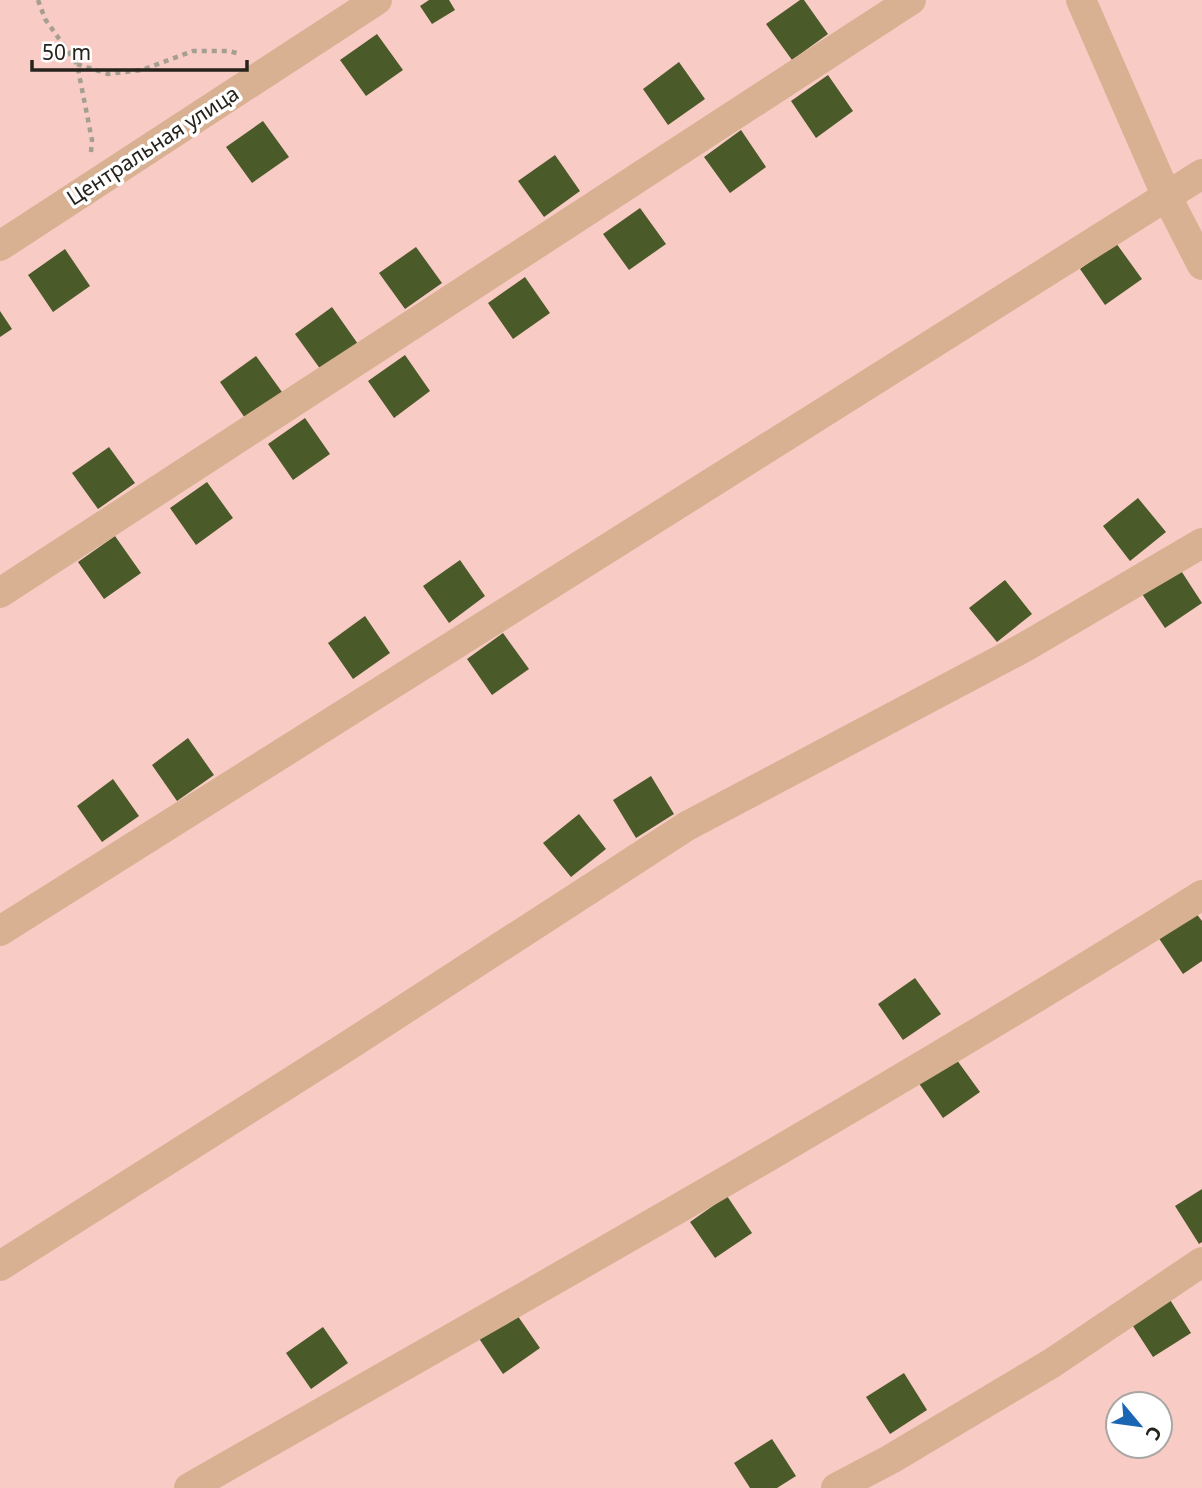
<svg xmlns="http://www.w3.org/2000/svg" width="1202" height="1488" font-family="'Noto Sans',sans-serif">
  <rect width="100%" height="100%" fill="#faf4e1"/>
  <path fill="#f9cbc5" fill-rule="evenodd" d="M 0,0 L 1202,0 L 1202,1488 L 0,1488 ZM 1118,1404 L 1160,1404 L 1160,1446 L 1118,1446 Z"/>
  <path fill="#4b5a29" d="M 429,0 L 449,0 L 455,10 L 432,24 L 420,6 Z
    M 800,0 L 804,0 L 828,34 L 792,60 L 766,24 Z
    M 377,34 L 403,70 L 366,96 L 340,60 Z
    M 679,62 L 705,99 L 668,125 L 643,89 Z
    M 828,75 L 853,111 L 816,138 L 791,101 Z
    M 263,121 L 289,157 L 252,183 L 226,147 Z
    M 741,130 L 766,167 L 730,193 L 704,157 Z
    M 555,155 L 580,191 L 544,217 L 518,181 Z
    M 640,208 L 666,244 L 629,270 L 603,234 Z
    M 1116,243 L 1142,279 L 1105,305 L 1080,269 Z
    M 416,247 L 442,283 L 405,309 L 379,273 Z
    M 65,249 L 90,286 L 53,312 L 28,275 Z
    M 525,277 L 550,313 L 513,339 L 488,303 Z
    M 332,307 L 358,344 L 321,370 L 295,334 Z
    M 0,311 L 12,329 L 0,337 Z
    M 405,355 L 430,391 L 394,418 L 368,381 Z
    M 256,356 L 282,392 L 245,418 L 220,382 Z
    M 305,418 L 330,454 L 293,480 L 268,444 Z
    M 109,447 L 135,483 L 98,509 L 72,473 Z
    M 207,482 L 233,518 L 196,545 L 170,508 Z
    M 1138,498 L 1166,532 L 1130,561 L 1103,526 Z
    M 115,536 L 141,573 L 104,599 L 78,562 Z
    M 460,560 L 485,596 L 449,623 L 423,586 Z
    M 1178,566 L 1202,603 L 1165,628 L 1140,591 Z
    M 1005,580 L 1032,614 L 997,642 L 969,608 Z
    M 365,616 L 390,653 L 353,679 L 328,643 Z
    M 503,633 L 529,669 L 492,695 L 467,659 Z
    M 188,738 L 214,775 L 177,801 L 152,765 Z
    M 651,776 L 674,814 L 636,838 L 613,800 Z
    M 113,779 L 139,816 L 102,842 L 77,806 Z
    M 579,814 L 606,849 L 571,877 L 543,843 Z
    M 1195,912 L 1202,921 L 1202,961 L 1183,974 L 1158,937 Z
    M 915,978 L 941,1014 L 903,1040 L 878,1004 Z
    M 954,1056 L 980,1092 L 943,1118 L 918,1082 Z
    M 1202,1189 L 1202,1242 L 1199,1244 L 1175,1206 Z
    M 727,1196 L 752,1233 L 715,1258 L 690,1222 Z
    M 1167,1295 L 1191,1333 L 1153,1357 L 1129,1320 Z
    M 515,1312 L 540,1348 L 503,1374 L 478,1337 Z
    M 323,1327 L 348,1363 L 311,1389 L 286,1353 Z
    M 904,1373 L 927,1410 L 890,1434 L 866,1397 Z
    M 772,1439 L 796,1476 L 777,1488 L 750,1488 L 734,1463 Z"/>
  <g fill="none" stroke-linecap="round" stroke-linejoin="round">
    <path stroke="#a49f91" stroke-width="4.5" stroke-dasharray="5 5" stroke-linecap="butt" d="M 38,0 L 45,19 L 77,64 L 92,140 L 91,152
      M 77,64 L 108,74 L 142,70 L 193,51 L 229,51 L 240,54"/>
    <path stroke="#d8b193" stroke-width="30" d="M 1081,0 L 1167,197 L 1202,265
      M 0,246 L 377,0
      M 0,593 L 911,0
      M 0,931 L 1202,174
      M 0,1266 L 346,1047 L 687,826 L 1023,648 L 1202,543
      M 189,1488 C 529,1294 871,1103 1202,895
      M 836,1488 L 891,1459 L 1052,1363 L 1202,1262"/>
  </g>
  <g text-anchor="middle" stroke-width="7" stroke-linejoin="round" paint-order="stroke">
    <g font-size="21" fill="#25231c" stroke="#fff">
      <text transform="translate(153 146) rotate(-33)" y="7">Центральная улица</text>
    </g>
  </g>
  <g transform="translate(1139 1425) rotate(119)"><circle r="33" fill="#ffffff" stroke="#a8a7a4" stroke-width="2"/>
  <path d="M0-5L12 26L0 18L-12 26Z" fill="#1a65b4"/>
  <text y="-10" font-size="19" font-weight="bold" text-anchor="middle" fill="#25231c">С</text>
  </g>
  <path d="M32 60v10h215v-10" fill="none" stroke="#25231c" stroke-width="3.5"/>
  <text x="42" y="60" font-size="21" fill="#25231c" stroke="#ffffff" stroke-width="5" paint-order="stroke">50 m</text>
</svg>
